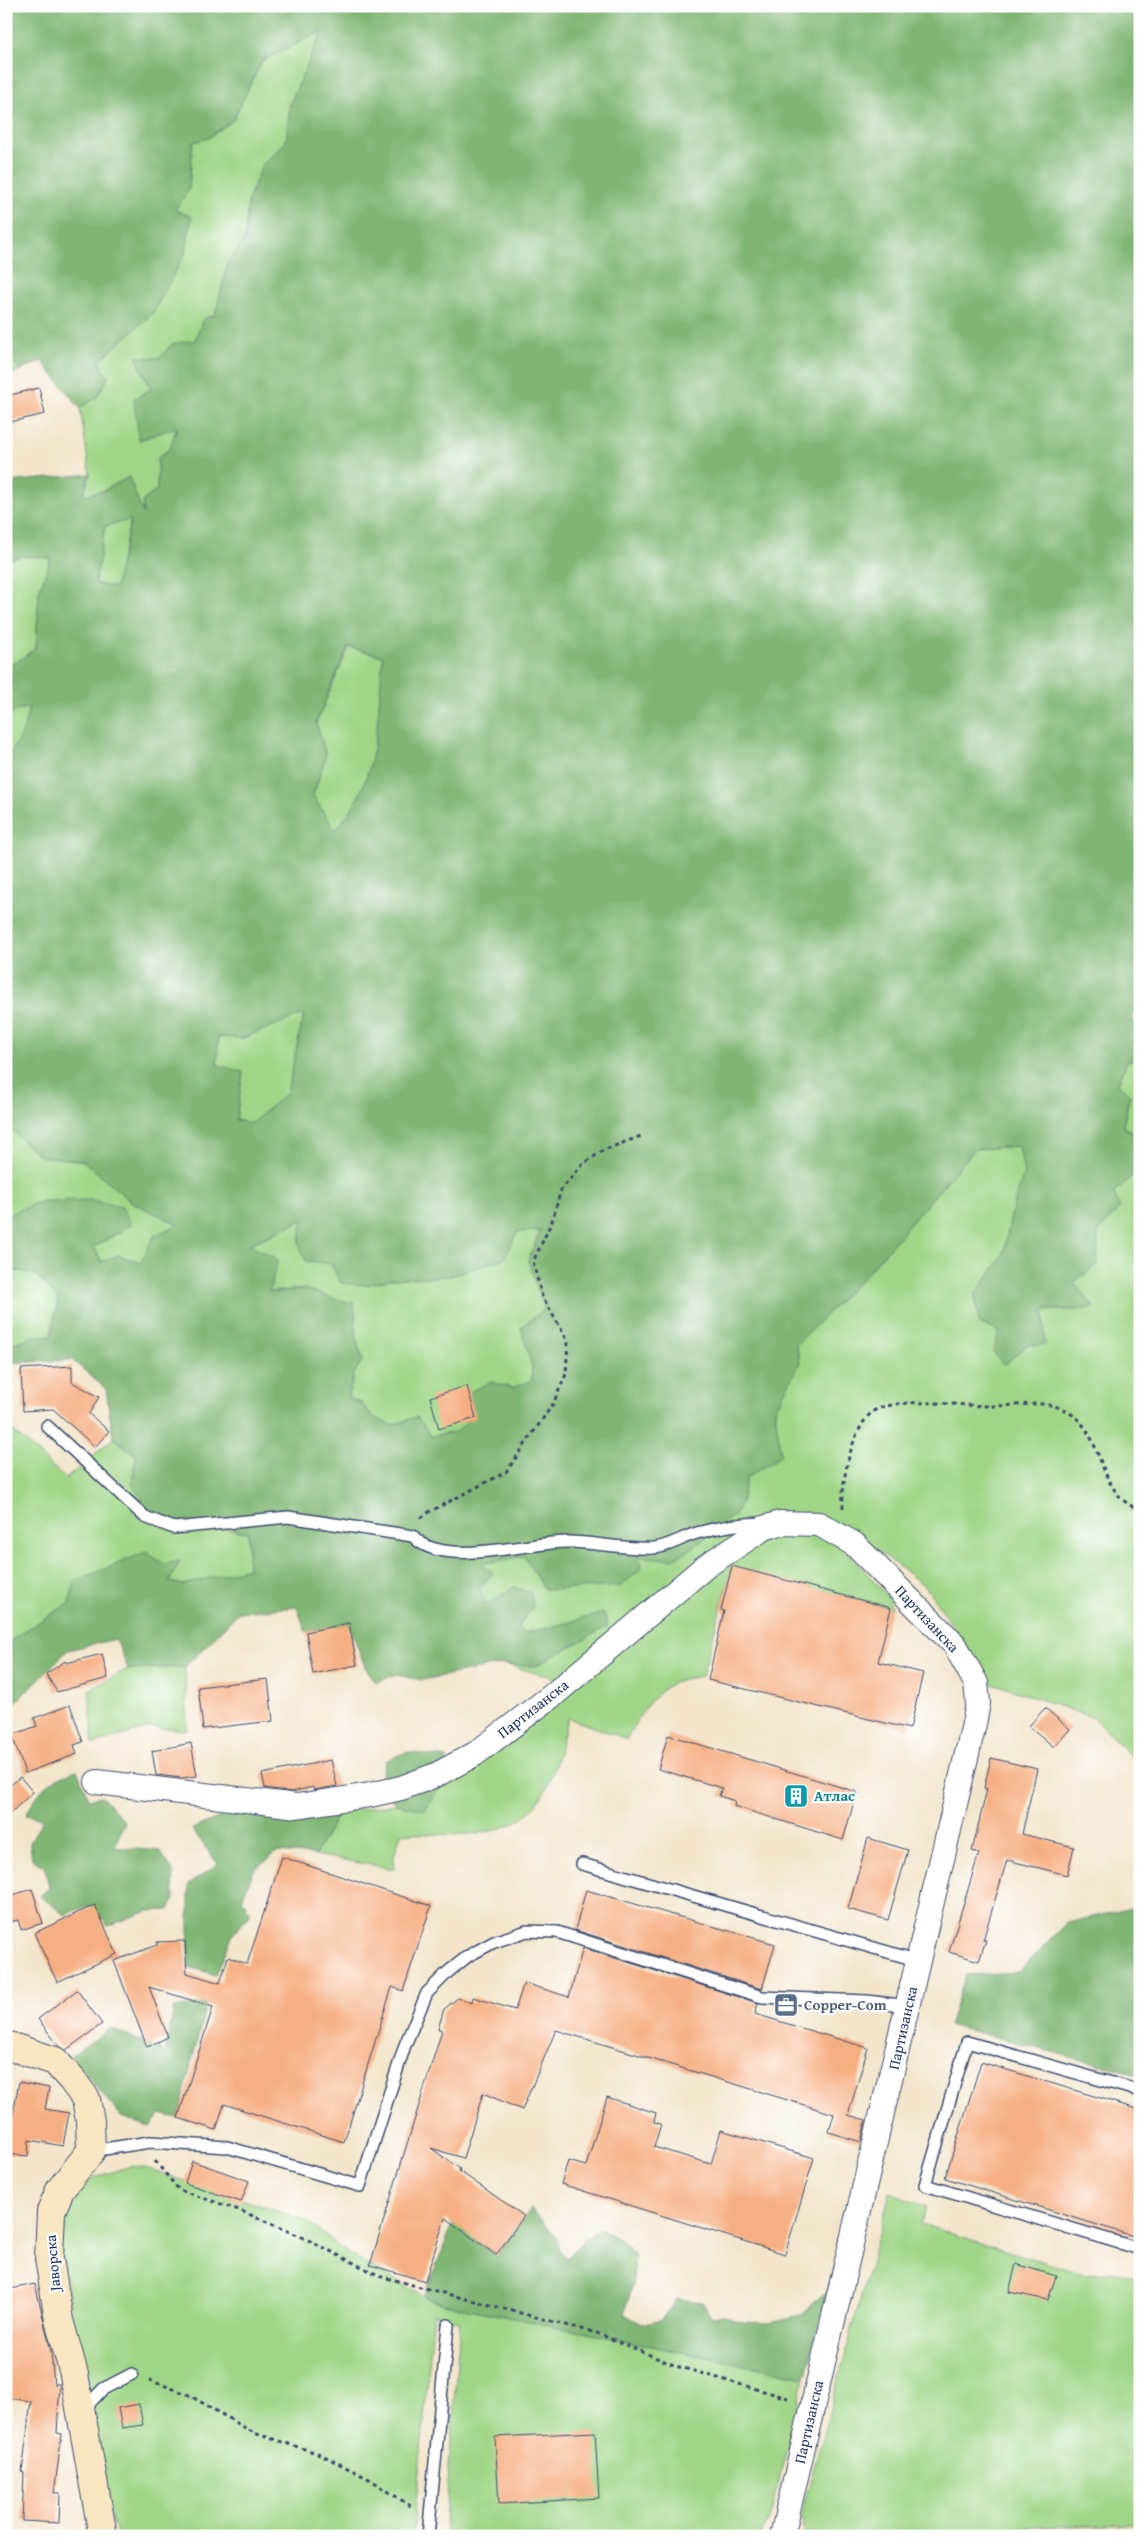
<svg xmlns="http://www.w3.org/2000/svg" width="1146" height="2542" font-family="'Gentium Book Plus',serif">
  <rect width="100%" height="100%" fill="#fff"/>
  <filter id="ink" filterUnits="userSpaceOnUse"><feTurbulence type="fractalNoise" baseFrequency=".02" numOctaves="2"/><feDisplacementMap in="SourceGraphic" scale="10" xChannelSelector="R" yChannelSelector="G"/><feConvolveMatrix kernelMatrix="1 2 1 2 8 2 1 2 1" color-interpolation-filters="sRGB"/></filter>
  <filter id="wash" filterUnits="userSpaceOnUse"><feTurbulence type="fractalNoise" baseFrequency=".0096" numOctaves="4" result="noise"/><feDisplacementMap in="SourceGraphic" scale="20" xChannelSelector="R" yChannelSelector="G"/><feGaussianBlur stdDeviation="1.12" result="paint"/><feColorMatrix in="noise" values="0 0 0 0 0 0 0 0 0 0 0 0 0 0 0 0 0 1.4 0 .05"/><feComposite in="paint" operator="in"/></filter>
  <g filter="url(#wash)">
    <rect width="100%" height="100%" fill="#f2e5cb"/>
    <path fill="#9fd586" stroke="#5d8272" d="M 323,30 L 290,104 L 286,142 L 262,165 L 248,201 L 245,239 L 228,262 L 215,315 L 203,319 L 195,340 L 172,344 L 160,358 L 137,358 L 151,389 L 140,440 L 177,427 L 170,448 L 158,458 L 157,490 L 143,501 L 143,517 L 129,477 L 103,491 L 83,495 L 90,474 L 80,408 L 97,397 L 99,362 L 116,346 L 175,210 L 189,188 L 193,142 L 208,138 L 233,120 L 262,61 Z
      M 6,356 L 21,370 L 6,377 Z
      M 131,519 L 115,588 L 95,583 L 105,526 Z
      M 22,556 L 51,558 L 39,592 L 36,648 L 15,663 L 6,665 L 6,560 Z
      M 349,647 L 384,656 C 377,715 380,785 335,830 L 313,796 L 326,755 L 316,723 Z
      M 29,706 L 23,732 L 6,760 L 6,714 Z
      M 304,1013 L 287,1093 L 252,1123 L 235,1120 L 217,1065 L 218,1037 L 243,1038 Z
      M 1128,1060 L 1140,1060 L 1140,1765 L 1094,1718 L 986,1681 L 965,1644 L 926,1587 L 862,1538 L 847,1551 L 890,1599 L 891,1608 L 732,1567 L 702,1676 C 694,1678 682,1678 675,1682 C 652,1693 638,1717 627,1739 L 568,1718 C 560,1746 554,1782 536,1805 C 504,1843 445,1834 401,1833 L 394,1856 L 395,1869 L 315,1855 L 339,1812 L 396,1804 L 425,1809 L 445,1779 L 562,1680 L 503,1664 L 535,1666 L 607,1626 L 604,1613 C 576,1620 550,1629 522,1633 L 518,1626 L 533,1607 L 514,1587 L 487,1605 L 479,1590 L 481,1564 L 524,1556 L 638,1556 L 694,1547 L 735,1514 L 741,1503 L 746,1478 L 780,1456 L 775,1410 L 800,1362 L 796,1345 L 870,1270 L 975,1149 L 1019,1146 L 1024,1174 L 1013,1207 L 1003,1256 L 975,1295 L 999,1332 L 1004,1365 L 1027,1345 L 1044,1310 L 1077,1310 L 1094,1307 L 1074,1282 L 1096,1265 L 1098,1232 L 1120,1208 L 1114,1193 L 1139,1169 L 1123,1126 L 1130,1095 L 1117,1086 Z
      M 7,1124 L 39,1156 L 84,1161 L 133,1203 L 179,1224 L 154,1236 L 141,1263 L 118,1255 L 102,1263 L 94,1247 L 131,1225 L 10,1214 L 6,1227 Z
      M 304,1219 L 299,1244 L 365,1285 L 392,1279 L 451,1276 L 517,1232 L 540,1231 L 528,1261 L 545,1309 L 521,1327 L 532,1366 L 532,1381 L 512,1388 L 491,1382 L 470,1418 L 457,1432 L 431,1436 L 416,1417 L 393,1425 L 374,1418 L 361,1403 L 348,1399 L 354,1373 L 363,1360 L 357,1343 L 354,1303 L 331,1298 L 305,1289 L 269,1292 L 249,1245 Z
      M 6,1269 L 35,1274 L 58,1299 L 51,1336 L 35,1336 L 6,1346 Z
      M 6,1424 L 66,1479 L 113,1438 L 136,1455 L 132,1484 L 174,1521 L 248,1532 L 248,1569 L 183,1585 L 169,1582 L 180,1561 L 69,1603 L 6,1643 Z
      M 185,1667 L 187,1730 L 152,1727 L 93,1744 L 89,1690 L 128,1669 Z
      M 131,2166 L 149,2169 L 305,2220 L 346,2252 L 434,2302 L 805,2377 L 769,2520 L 760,2536 L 444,2536 L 460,2322 L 434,2313 L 413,2536 L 118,2536 L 102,2492 L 60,2246 L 69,2203 L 93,2178 Z
      M 890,2193 L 927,2207 L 920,2224 L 1086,2275 L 1114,2272 L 1140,2279 L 1140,2524 L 1001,2528 L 898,2536 L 804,2534 L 801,2514 Z"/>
    <path fill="#7fb673" stroke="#4d7268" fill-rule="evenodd" d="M 6,6 L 1140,6 L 1140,1006 L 1132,1018 L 1140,1026 L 1140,1060 L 1128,1060 L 1117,1085 L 1130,1094 L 1123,1126 L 1135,1135 L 1139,1169 L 1114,1193 L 1120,1208 L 1098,1232 L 1097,1265 L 1074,1282 L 1094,1307 L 1077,1310 L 1044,1310 L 1045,1345 L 1027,1345 L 1004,1365 L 993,1352 L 999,1332 L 979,1323 L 975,1295 L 1003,1256 L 1013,1207 L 1024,1174 L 1019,1146 L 975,1149 L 870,1270 L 796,1345 L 800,1362 L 775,1410 L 781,1456 L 746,1478 L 741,1503 L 735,1514 L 694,1547 L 673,1559 L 639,1557 L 641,1569 L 621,1586 L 545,1590 L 524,1556 L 482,1564 L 493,1573 L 479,1590 L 487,1605 L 514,1587 L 531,1593 L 533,1607 L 518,1626 L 522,1633 C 550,1629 576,1619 604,1613 L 608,1626 L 535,1666 L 503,1664 L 422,1680 L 396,1675 L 376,1682 L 365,1667 L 349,1623 L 306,1632 L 297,1607 L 239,1612 L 185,1667 L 128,1669 L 116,1639 L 68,1650 L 6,1712 L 6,1643 L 69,1603 L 75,1581 L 146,1552 L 164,1564 L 180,1561 L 169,1582 L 183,1585 L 248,1568 L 248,1532 L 174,1521 L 146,1506 L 132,1484 L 136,1455 L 113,1438 L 106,1389 L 72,1360 L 6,1363 L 6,1346 L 35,1336 L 51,1336 L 58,1299 L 35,1274 L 6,1269 L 6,1227 L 10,1214 L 41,1201 L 91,1200 L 122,1207 L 131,1225 L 94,1247 L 102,1262 L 118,1255 L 141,1263 L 154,1236 L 178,1224 L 133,1203 L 84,1161 L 39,1156 L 6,1125 L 6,760 L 23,732 L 29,707 L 6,714 L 6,665 L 15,663 L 36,648 L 39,591 L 51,558 L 22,556 L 6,560 L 6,486 L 9,482 L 90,474 L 83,495 L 103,491 L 129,477 L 143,514 L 143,501 L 157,490 L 158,458 L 170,448 L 177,427 L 139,440 L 134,399 L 151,389 L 136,357 L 160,358 L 172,344 L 195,340 L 203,319 L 215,315 L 228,262 L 245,239 L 248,201 L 262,165 L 286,142 L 290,104 L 322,31 L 262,61 L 233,120 L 208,138 L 193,142 L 189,189 L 175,210 L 192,217 L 185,254 L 153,313 L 99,361 L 108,378 L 97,397 L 80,408 L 42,361 L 21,370 L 6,356 ZM 131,520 L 115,588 L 95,583 L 105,526 ZM 348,647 L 383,656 C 377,715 380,785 335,830 L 313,796 L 326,755 L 316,723 ZM 304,1014 L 287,1093 L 252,1123 L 236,1120 L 243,1072 L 217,1065 L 218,1037 L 243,1038 ZM 303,1219 L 299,1244 L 306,1261 L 331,1264 L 341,1283 L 365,1285 L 392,1279 L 451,1276 L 505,1258 L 517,1232 L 540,1231 L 528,1261 L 545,1309 L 521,1327 L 532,1366 L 532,1380 L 512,1388 L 491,1382 L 464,1395 L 470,1418 L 456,1432 L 431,1436 L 417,1417 L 393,1425 L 374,1418 L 361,1403 L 348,1398 L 354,1373 L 363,1360 L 357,1343 L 354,1303 L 331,1298 L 305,1289 L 269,1292 L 278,1259 L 249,1245 Z
      M 407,1752 L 447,1758 L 445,1779 L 425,1810 L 396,1804 L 379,1784 L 385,1761 Z
      M 77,1770 L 89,1799 L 102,1796 L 125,1822 L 114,1847 L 160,1851 L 173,1871 L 174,1899 L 169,1910 L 148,1911 L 108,1926 L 90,1905 L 65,1915 L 40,1896 L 49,1888 L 45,1867 L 32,1859 L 30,1843 L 43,1819 L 26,1815 C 41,1787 48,1780 77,1770 Z
      M 249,1805 L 293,1817 L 339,1812 L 315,1855 L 277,1852 L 254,1870 L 242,1899 L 251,1914 L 233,1934 L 216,1975 L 189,1967 L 189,1884 L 218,1864 L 192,1829 Z
      M 1140,1906 L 1140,2075 L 949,2025 L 966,1975 L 1019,1972 L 1067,1923 Z
      M 206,2004 L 178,2118 L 160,2114 L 150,2127 L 121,2117 L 71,2056 L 111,2028 L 165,2052 L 174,2008 Z
      M 531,2209 L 557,2237 L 560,2251 L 567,2258 L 585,2239 L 600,2229 L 621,2240 L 635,2255 L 632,2287 L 624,2314 L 642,2324 L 660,2321 L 677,2299 L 702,2302 L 712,2317 L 725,2316 L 743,2322 L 770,2323 L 800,2316 L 829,2289 L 805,2377 L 434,2302 L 424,2296 L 455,2219 L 475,2240 L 496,2255 Z"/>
    <g id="blocks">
      <path fill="#f6af82" d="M 39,388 L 45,414 L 6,423 L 6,396 Z
        M 72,1366 L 72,1382 L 99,1397 L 89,1414 L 109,1431 L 95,1447 L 53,1409 L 23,1411 L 21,1369 Z
        M 467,1386 L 476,1418 L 439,1429 L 430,1397 Z
        M 732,1566 L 891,1608 L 878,1662 L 923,1673 L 910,1729 L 708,1680 L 724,1611 L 721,1610 Z
        M 349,1623 L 357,1665 L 313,1674 L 306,1632 Z
        M 102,1654 L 108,1678 L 57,1692 L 46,1674 L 65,1661 L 66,1663 Z
        M 268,1679 L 273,1721 L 203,1729 L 198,1687 Z
        M 70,1705 L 83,1742 L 74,1745 L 77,1754 L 25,1773 L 12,1735 L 37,1726 L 34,1718 Z
        M 1045,1708 L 1070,1729 L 1054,1747 L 1029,1726 Z
        M 668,1735 L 857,1792 L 843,1840 L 734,1806 L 735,1801 L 719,1796 L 722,1788 L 658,1769 Z
        M 191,1743 L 197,1776 L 182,1778 L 156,1775 L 152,1751 Z
        M 991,1758 L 1037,1769 L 1022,1834 L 1074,1847 L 1067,1875 L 1007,1860 L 983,1940 L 986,1940 L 979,1961 L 949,1952 L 979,1853 L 972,1851 L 987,1789 L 984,1788 Z
        M 331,1760 L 337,1786 L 314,1790 L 313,1787 L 292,1792 L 265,1788 L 262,1774 Z
        M 20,1777 L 33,1792 L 6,1817 L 6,1789 Z
        M 868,1838 L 908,1850 L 888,1920 L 848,1909 Z
        M 282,1857 L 431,1906 L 403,1991 L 392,1987 L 344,2142 L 224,2104 L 216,2130 L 178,2118 L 213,2007 L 149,1987 L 168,2037 L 147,2047 L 114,1961 L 157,1945 L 157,1942 L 185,1941 L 187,1973 L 220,1983 L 228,1957 L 247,1964 Z
        M 32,1889 L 43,1923 L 21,1930 L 18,1920 L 6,1923 L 6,1897 Z
        M 586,1890 L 775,1944 L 762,1989 L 575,1930 Z
        M 95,1905 L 117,1954 L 57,1982 L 34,1933 Z
        M 583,1948 L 758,2003 L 755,2014 L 868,2048 L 848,2115 L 866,2120 L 861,2142 L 829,2132 L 834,2114 L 556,2030 L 522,2110 L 483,2093 L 463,2158 L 431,2148 L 460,2169 L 459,2171 L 524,2216 L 496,2255 L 445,2218 L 425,2281 L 370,2265 L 442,2030 L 438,2029 L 444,2009 L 458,1998 L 472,2003 L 473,1997 L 515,2010 L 524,1983 L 569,1997 Z
        M 77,1990 L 102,2024 L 66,2050 L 58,2045 L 38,2019 Z
        M 981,2062 L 1140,2110 L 1140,2238 L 945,2178 Z
        M 19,2082 L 49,2088 L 45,2109 L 69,2113 L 63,2146 L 29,2140 L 28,2156 L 6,2154 L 6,2133 L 9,2134 Z
        M 607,2097 L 656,2113 L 654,2122 L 661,2124 L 654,2147 L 711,2164 L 721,2130 L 814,2158 L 785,2254 L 561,2184 L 568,2161 L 586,2166 Z
        M 192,2161 L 249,2181 L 241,2202 L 185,2183 Z
        M 1016,2264 L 1056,2276 L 1048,2300 L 1009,2292 Z
        M 35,2284 L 51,2351 L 54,2384 L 60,2384 L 57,2433 L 62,2434 L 54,2493 L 60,2493 L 59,2523 L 22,2521 L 24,2473 L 22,2472 L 31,2401 L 6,2398 L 6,2290 Z
        M 139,2404 L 143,2425 L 122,2428 L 118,2408 Z
        M 595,2432 L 599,2498 L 499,2504 L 495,2437 Z"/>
    </g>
  </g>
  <g filter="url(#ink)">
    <use href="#blocks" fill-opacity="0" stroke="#3b4a6e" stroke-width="1"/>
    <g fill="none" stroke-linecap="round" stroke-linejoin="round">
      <defs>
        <path id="lane" d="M 47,1426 L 145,1517 L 174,1528 L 288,1517 L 413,1536 C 440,1569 529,1542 567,1542 C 596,1542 625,1550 654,1548 C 668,1547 683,1537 697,1533 C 719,1527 741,1523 764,1523
          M 582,1864 L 919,1961
          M 1140,2091 L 967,2042 L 925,2185 L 1140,2249
          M 91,2151 L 150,2142 L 227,2147 L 360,2186 L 405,2045 L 427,1993 L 448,1972 L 468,1956 L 494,1942 L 527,1931 L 557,1932 L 762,1997 L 867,2001 L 908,2006
          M 82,2411 L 103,2389 L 132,2374
          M 428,2536 L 448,2325"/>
        <path id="street" d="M 97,1782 L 297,1806 L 370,1795 L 401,1788 L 436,1775 L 475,1754 L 553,1695 L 706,1566 L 764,1528 L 780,1523 L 819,1524 L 854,1544 L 955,1645 L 976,1683 L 978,1703 L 974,1724 L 782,2536"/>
        <path id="secondary" d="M 6,2045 L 55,2061 L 73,2081 L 86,2099 L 90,2121 L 91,2151 L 60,2190 L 51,2211 L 49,2258 L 59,2320 L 74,2374 L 103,2536"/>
      </defs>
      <use href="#lane" stroke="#3b4a6e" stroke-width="14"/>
      <use href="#street" stroke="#3b4a6e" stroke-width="26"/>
      <use href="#secondary" stroke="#3b4a6e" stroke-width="30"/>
      <path stroke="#3b4a6e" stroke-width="3" stroke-dasharray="4 4" stroke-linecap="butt" d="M 843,1508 C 841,1481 851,1431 872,1412 C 876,1408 890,1405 897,1404 C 923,1400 964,1406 991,1406 C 1008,1406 1024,1404 1041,1404 C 1048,1404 1060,1407 1066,1411 C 1106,1431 1094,1493 1140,1510
        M 421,1518 L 429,1512 L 506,1472 L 553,1404 L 566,1374 L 568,1341 L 542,1296 L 533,1262 L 552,1221 L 561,1190 L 582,1165 L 604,1150 L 641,1136
        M 155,2161 L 179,2190 L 239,2210 L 304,2238 L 382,2277 L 597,2333 L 676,2366 L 788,2398
        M 149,2380 L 187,2394 L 254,2433 L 320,2454 L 371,2480 L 412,2507"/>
      <use href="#lane" stroke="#fff" stroke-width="11"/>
      <use href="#street" stroke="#fff" stroke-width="24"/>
      <use href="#secondary" stroke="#f9e7c3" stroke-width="28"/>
    </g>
  </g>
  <defs>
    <symbol id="building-square" viewBox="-11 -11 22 22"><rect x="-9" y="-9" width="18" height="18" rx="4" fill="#0f9aa8" stroke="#fff"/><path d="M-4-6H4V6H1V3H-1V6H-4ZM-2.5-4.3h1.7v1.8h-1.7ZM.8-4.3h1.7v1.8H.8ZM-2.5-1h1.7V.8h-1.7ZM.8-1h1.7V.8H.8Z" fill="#fff"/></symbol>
    <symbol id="office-square" viewBox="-11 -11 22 22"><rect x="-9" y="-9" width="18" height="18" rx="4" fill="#5c6f8a" stroke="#fff"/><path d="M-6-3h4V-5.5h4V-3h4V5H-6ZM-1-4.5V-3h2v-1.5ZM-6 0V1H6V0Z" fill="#fff"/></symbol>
  </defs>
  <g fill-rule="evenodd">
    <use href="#building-square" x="782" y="1782" width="28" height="28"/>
    <use href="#office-square" x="772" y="1991" width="28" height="28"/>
  </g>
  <g text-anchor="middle" stroke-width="4.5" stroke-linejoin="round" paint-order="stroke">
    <g font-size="15" fill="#1b2f5e" stroke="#fff">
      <text transform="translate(927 1619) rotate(47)" y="5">Партизанска</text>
      <text transform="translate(533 1709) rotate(-38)" y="5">Партизанска</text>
      <text transform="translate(903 2028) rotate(-77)" y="5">Партизанска</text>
      <text transform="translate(53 2263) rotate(-95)" y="5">Јаворска</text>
      <text transform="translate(809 2422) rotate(-77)" y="5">Партизанска</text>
    </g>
    <g font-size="15" font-weight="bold" fill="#0d838f" stroke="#fff" text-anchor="start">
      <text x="814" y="1801">Атлас</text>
    </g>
    <g font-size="15" font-weight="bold" fill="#4e5e75" stroke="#fff" text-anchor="start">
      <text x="804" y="2010">Copper-Com</text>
    </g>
  </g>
  <rect width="1146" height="2542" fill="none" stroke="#fff" stroke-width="25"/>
</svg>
